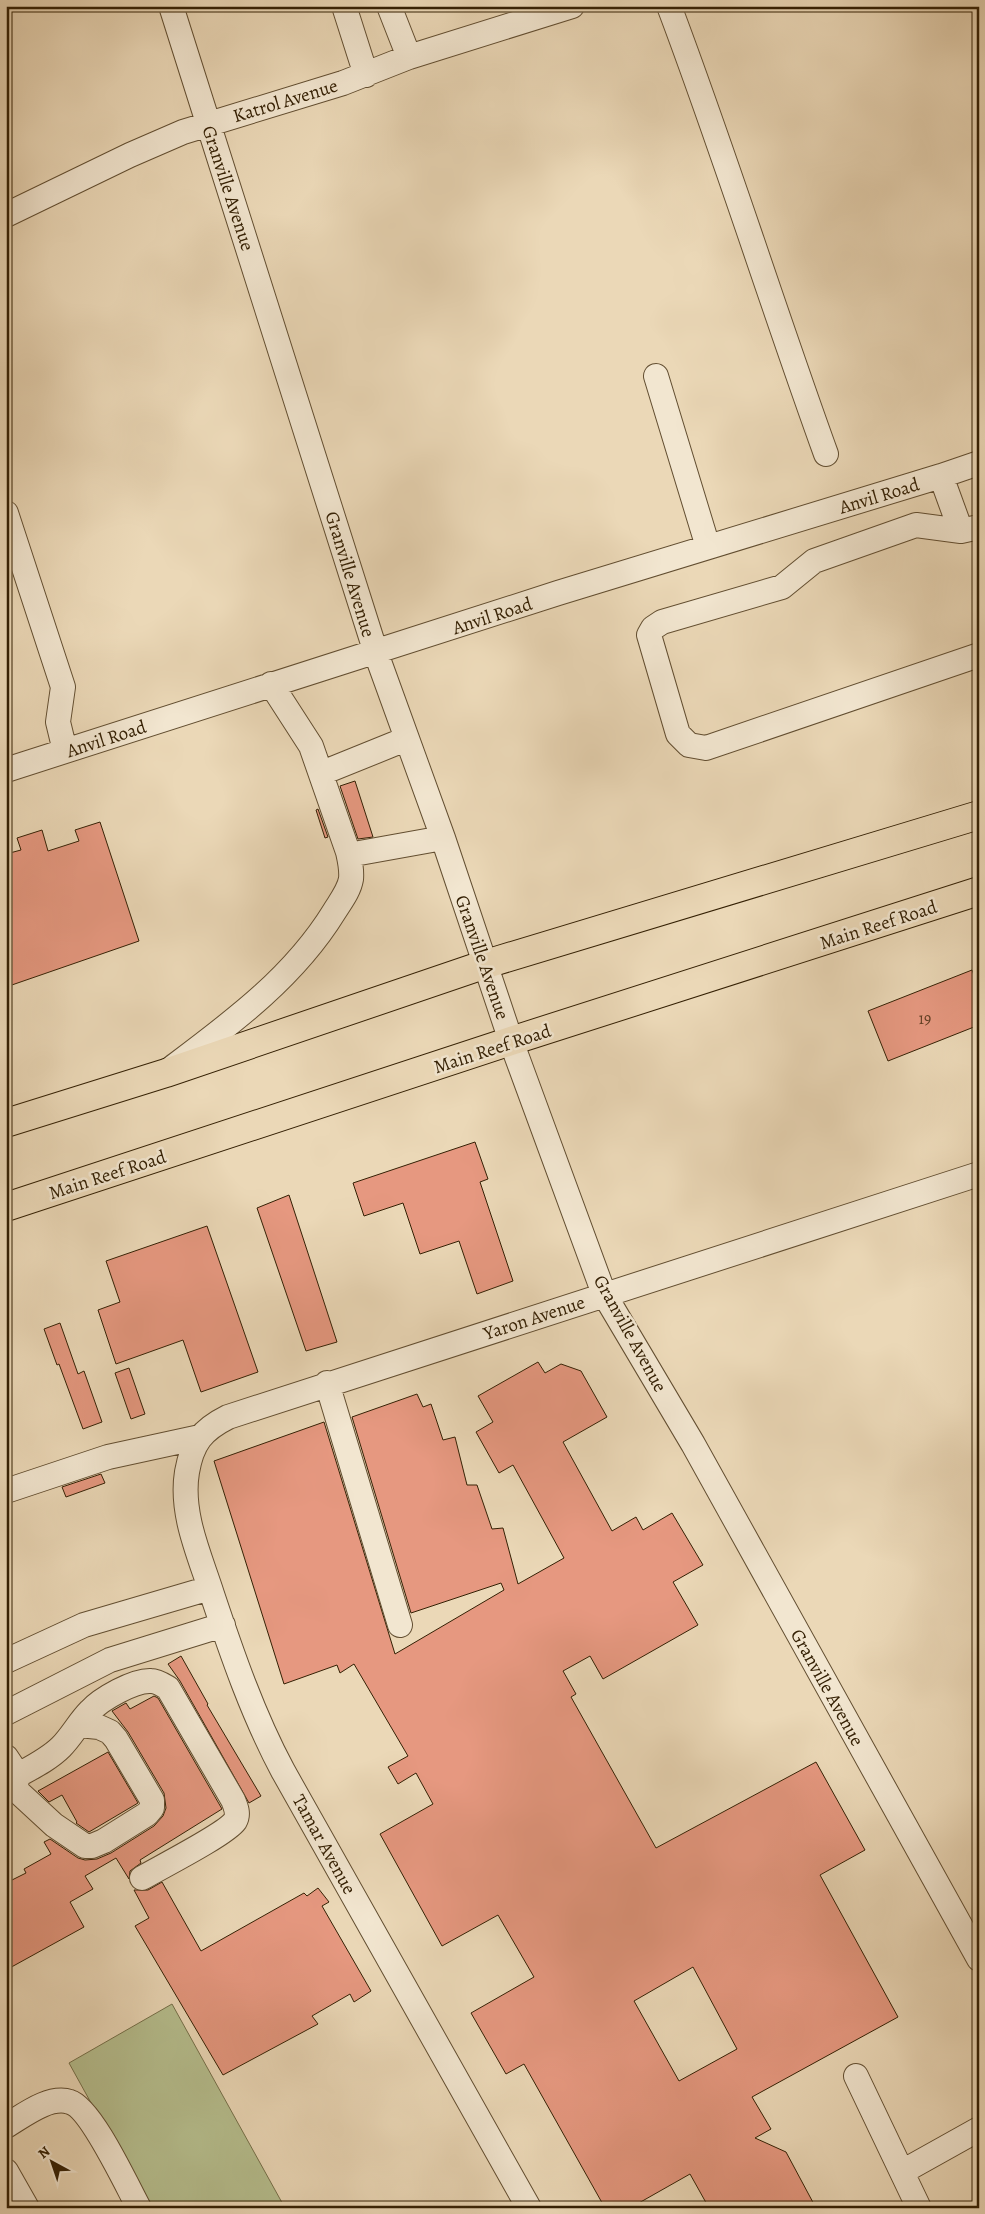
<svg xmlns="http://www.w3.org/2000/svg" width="985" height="2214" font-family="Alegreya,serif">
  <rect width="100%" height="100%" fill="#ebd8b7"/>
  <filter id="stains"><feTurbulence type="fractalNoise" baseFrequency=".004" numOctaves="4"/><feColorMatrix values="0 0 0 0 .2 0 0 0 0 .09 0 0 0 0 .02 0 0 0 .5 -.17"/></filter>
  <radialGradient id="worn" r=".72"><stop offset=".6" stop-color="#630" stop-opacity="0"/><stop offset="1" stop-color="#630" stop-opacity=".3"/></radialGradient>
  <path fill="#b6bf8f" stroke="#75704a" d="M 172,2004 L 285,2208 L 149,2208 L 69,2063 Z"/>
  <path fill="#e69880" stroke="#342004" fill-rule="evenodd" d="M 355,781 L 373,837 L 358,839 L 340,786 Z
    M 318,809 L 328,837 L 325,838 L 316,810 Z
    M 100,822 L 139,941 L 6,987 L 6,854 L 21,850 L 17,838 L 42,830 L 48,851 L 79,841 L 75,830 Z
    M 972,970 L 979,988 L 979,1025 L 888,1061 L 868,1011 Z
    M 475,1142 L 488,1179 L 480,1182 L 513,1281 L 477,1294 L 459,1241 L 420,1254 L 403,1203 L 364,1216 L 353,1183 Z
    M 289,1195 L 337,1342 L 306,1351 L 257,1208 Z
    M 207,1226 L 258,1372 L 201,1392 L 183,1340 L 116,1364 L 98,1310 L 120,1302 L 106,1261 Z
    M 60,1323 L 78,1374 L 84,1371 L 102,1422 L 83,1429 L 59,1364 L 57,1365 L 44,1329 Z
    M 538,1362 L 545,1373 L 561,1364 L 581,1371 L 607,1417 L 563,1442 L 612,1531 L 636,1517 L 643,1530 L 672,1513 L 703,1565 L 673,1582 L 698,1625 L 603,1679 L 590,1656 L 563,1671 L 576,1694 L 571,1697 L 656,1848 L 816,1762 L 865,1850 L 820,1875 L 898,2017 L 752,2097 L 771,2129 L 755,2138 L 786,2152 L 816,2208 L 709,2208 L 690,2174 L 630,2208 L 605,2208 L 524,2064 L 506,2074 L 471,2013 L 534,1977 L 498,1915 L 442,1946 L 380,1834 L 433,1804 L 416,1773 L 398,1784 L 388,1767 L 408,1756 L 354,1664 L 340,1673 L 337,1665 L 284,1684 L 214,1461 L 324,1422 L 395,1654 L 504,1590 L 501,1583 L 411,1613 L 352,1417 L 417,1394 L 423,1407 L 431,1404 L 443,1440 L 455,1437 L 467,1485 L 477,1485 L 492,1529 L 503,1528 L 518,1584 L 564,1558 L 513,1465 L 499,1473 L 476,1432 L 493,1422 L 478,1396 ZM 693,1967 L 737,2049 L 679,2081 L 634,2001 Z
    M 129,1368 L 145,1414 L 131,1419 L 115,1373 Z
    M 101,1474 L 105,1483 L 66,1497 L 62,1487 Z
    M 181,1656 L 208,1704 L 207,1705 L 261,1796 L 249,1803 L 180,1681 L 168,1664 Z
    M 154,1696 L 158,1698 L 222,1809 L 140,1860 L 141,1863 L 130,1871 L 129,1879 L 116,1858 L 85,1876 L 93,1889 L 70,1902 L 84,1927 L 6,1970 L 6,1883 L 26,1873 L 24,1869 L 51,1854 L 44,1842 L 50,1839 L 78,1858 L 85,1860 L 97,1859 L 111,1853 L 154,1826 L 163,1816 L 166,1808 L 164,1793 L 128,1732 L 112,1711 L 126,1703 L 130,1709 Z
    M 108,1752 L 138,1803 L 89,1832 L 76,1823 L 77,1822 L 62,1795 L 49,1802 L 38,1791 Z
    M 162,1882 L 201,1951 L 304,1893 L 307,1896 L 318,1888 L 329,1902 L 322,1906 L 371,1991 L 354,2002 L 350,1994 L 312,2016 L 318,2024 L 223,2075 L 135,1926 L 149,1918 L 134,1890 L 148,1890 Z"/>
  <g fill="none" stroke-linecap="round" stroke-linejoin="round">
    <defs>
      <path id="minor" d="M 171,6 L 376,653 L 443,838 L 511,1041 L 604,1294 L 693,1444 L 979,1959
        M 344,6 L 366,75
        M 389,6 L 409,57
        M 669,6 C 725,154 772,305 826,454
        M 6,215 L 130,155 L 183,132 L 343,83 L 409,57 L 572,6
        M 656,376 L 708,547
        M 941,476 L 961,531
        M 6,513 L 63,687 L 58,722 L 65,751
        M 979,527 L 961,531 L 916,525 L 814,561 L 782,587 L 662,622 L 653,628 L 649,635 L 678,734 L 689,745 L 706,748 L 979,655
        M 271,684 L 311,746 L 348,852 L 354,854 L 443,838
        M 6,770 L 558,593 L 941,476 L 979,463
        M 322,773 L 406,739
        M 173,1067 C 233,1022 294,977 334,912 C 340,902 349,891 351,879 C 352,869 350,861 348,852
        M 327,1383 L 400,1625
        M 6,1491 L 108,1457 L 200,1437
        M 6,1661 L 84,1625 L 210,1588
        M 6,1713 L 110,1660 L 223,1625
        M 6,1757 L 18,1775 L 15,1789
        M 6,1782 C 24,1771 46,1762 61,1747 C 72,1736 79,1722 90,1711 C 101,1699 134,1680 151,1681 C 157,1681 163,1685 168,1688 L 233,1800 C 236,1807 239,1814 235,1821 C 226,1834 159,1868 142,1878
        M 6,1784 L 15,1789 L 54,1825 L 85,1846 L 92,1846 L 104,1841 L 147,1814 L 152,1808 L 152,1800 L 116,1739 L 110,1732 L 99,1727 L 79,1725
        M 856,2076 L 919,2208
        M 6,2126 C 23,2116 49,2095 70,2102 C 91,2108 127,2186 139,2208
        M 6,2171 L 27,2208
        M 902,2172 L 979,2129
        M 529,2208 L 283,1771 C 253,1715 232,1654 212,1594 C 200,1556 180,1514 187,1472 C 192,1443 202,1430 228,1417 L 979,1174"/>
      <path id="major" d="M 6,1123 L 166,1073 L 486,964 L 979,815
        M 6,1207 L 511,1041 L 979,891"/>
    </defs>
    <use href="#minor" stroke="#624e31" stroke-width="26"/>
    <use href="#major" stroke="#342004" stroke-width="30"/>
    <use href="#minor" stroke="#f2e6d0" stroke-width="24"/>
    <use href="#major" stroke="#ebd8b7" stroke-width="28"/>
  </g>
  <g text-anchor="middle" stroke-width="5" stroke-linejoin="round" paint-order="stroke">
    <g font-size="16" fill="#603e23">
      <text x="925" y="1024">19</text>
    </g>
    <g font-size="19" fill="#342004" stroke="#f2e6d0">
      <text transform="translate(285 100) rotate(-17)" y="7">Katrol Avenue</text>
      <text transform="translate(229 188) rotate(72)" y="7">Granville Avenue</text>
      <text transform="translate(879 495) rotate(-17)" y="7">Anvil Road</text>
      <text transform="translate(351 574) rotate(73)" y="7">Granville Avenue</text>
      <text transform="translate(492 615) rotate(-18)" y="7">Anvil Road</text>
      <text transform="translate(106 738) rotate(-18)" y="7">Anvil Road</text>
      <text transform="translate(878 924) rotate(-18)" y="7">Main Reef Road</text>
      <text transform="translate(483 957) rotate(71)" y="7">Granville Avenue</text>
      <text transform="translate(492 1048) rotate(-18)" y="7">Main Reef Road</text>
      <text transform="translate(107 1174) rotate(-18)" y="7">Main Reef Road</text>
      <text transform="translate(534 1317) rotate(-18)" y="7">Yaron Avenue</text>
      <text transform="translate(631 1333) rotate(61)" y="7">Granville Avenue</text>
      <text transform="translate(828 1687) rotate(61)" y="7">Granville Avenue</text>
      <text transform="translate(325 1844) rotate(61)" y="7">Tamar Avenue</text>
    </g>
  </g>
  <rect width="985" height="2214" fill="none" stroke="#ebd8b7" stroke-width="25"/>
  <rect x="8" y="8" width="970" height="2199" fill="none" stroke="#342004" stroke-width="2.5"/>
  <rect x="12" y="12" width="960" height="2189" fill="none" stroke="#342004"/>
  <g transform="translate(52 2162) rotate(320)" stroke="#f2e6d0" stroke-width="4" paint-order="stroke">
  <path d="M0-4L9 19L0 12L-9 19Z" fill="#342004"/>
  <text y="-8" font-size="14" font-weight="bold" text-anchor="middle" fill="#342004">N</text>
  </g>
  <rect width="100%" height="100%" filter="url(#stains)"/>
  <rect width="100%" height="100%" fill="url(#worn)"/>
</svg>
